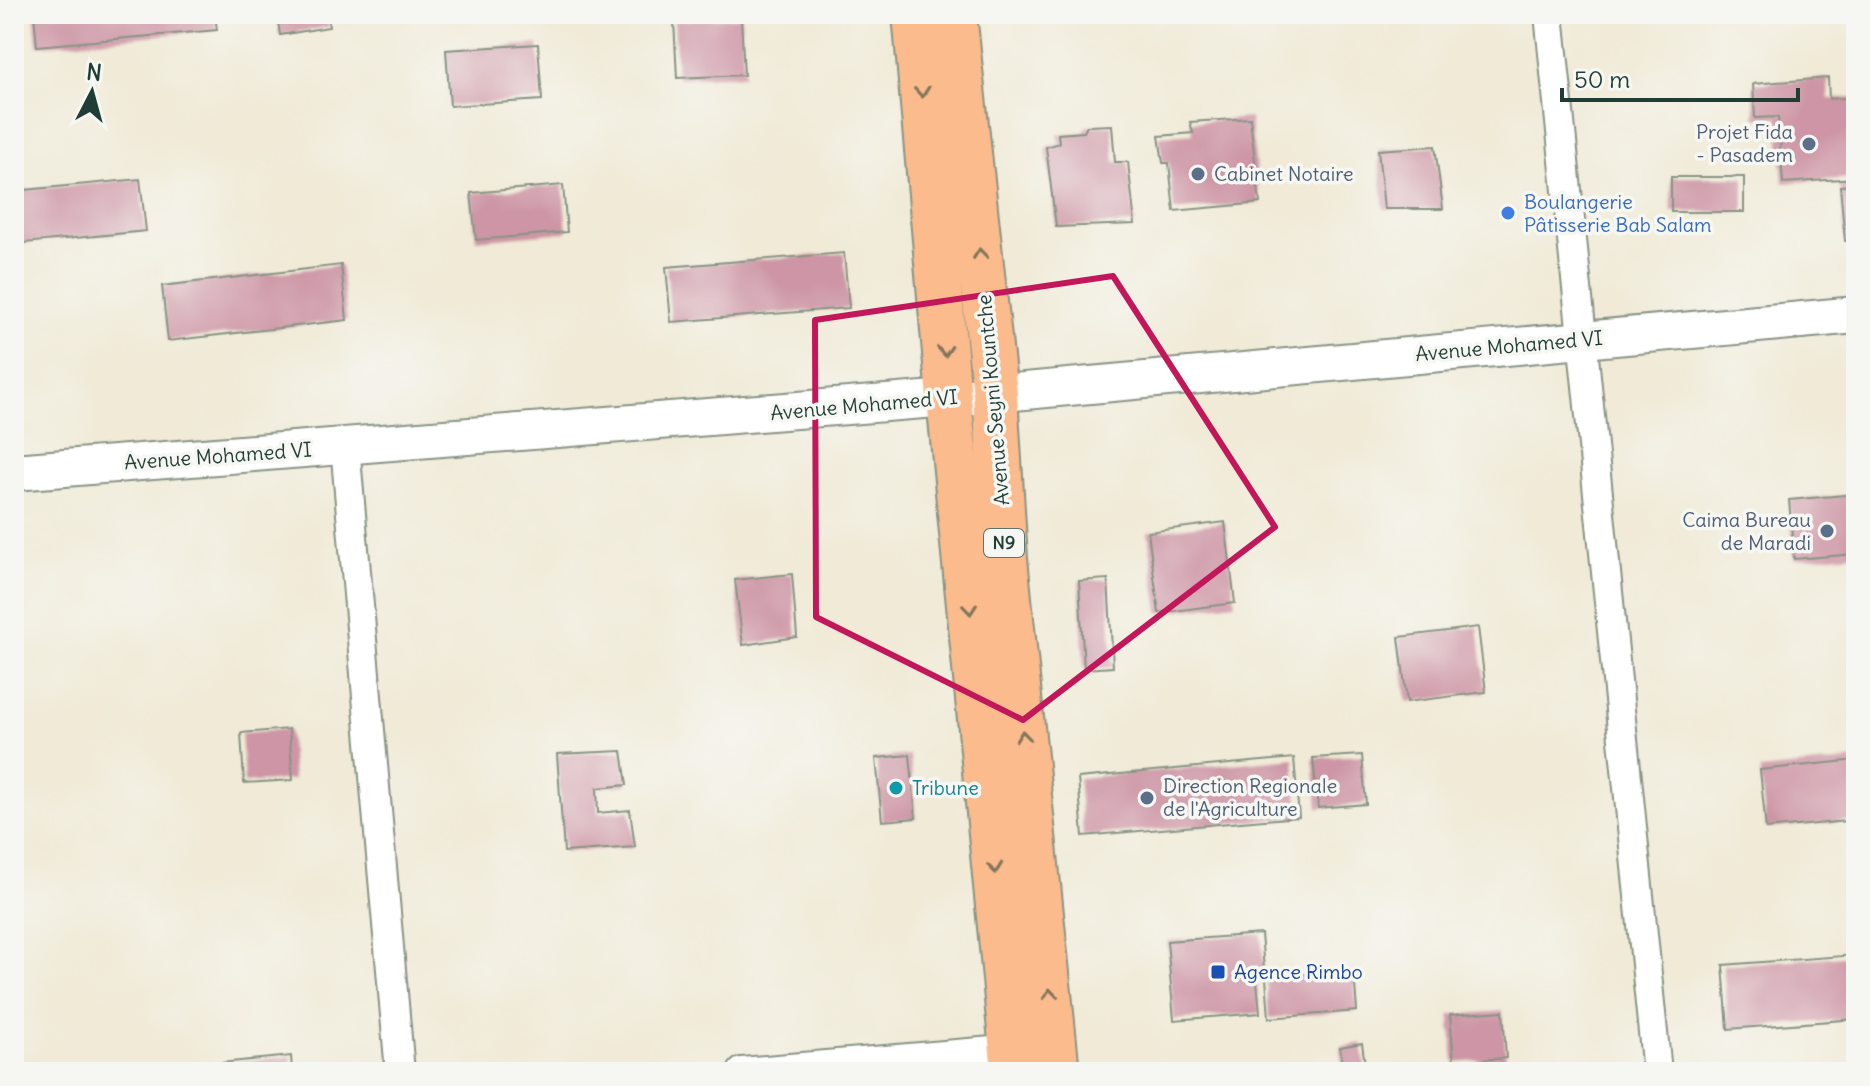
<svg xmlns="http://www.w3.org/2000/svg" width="1870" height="1086" font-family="Delius,sans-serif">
  <rect width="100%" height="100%" fill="#f6f6f2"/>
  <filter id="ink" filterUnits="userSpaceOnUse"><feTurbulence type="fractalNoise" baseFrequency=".0125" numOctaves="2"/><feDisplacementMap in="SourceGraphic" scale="16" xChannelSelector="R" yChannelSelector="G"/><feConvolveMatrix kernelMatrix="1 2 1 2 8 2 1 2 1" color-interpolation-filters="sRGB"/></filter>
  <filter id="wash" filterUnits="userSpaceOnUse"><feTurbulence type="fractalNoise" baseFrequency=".006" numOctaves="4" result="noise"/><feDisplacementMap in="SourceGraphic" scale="32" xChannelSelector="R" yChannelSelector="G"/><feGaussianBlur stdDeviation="1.8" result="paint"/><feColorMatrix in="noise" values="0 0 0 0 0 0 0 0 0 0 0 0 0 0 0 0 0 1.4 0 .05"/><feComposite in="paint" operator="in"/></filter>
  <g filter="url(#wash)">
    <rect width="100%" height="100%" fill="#f0ead6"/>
    <g id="blocks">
      <path fill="#cd95a5" d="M 34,14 L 215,14 L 217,30 L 37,46 Z
        M 277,14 L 327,14 L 329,27 L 280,35 Z
        M 741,17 L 744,75 L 677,78 L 674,21 Z
        M 538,44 L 542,100 L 450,106 L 446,50 Z
        M 1828,78 L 1829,99 L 1854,97 L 1856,178 L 1783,183 L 1778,117 L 1755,118 L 1753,84 Z
        M 1250,118 L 1260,203 L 1174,211 L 1169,163 L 1163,163 L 1159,136 L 1193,133 L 1190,122 Z
        M 1112,125 L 1115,162 L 1128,162 L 1135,224 L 1056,227 L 1046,147 L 1059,143 L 1058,134 L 1084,132 L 1087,126 Z
        M 1435,146 L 1443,209 L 1384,209 L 1378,150 Z
        M 1671,177 L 1744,177 L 1744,212 L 1671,212 Z
        M 140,179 L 146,231 L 14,244 L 14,191 Z
        M 563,185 L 567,232 L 476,240 L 471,193 Z
        M 1856,185 L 1856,240 L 1845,241 L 1840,186 Z
        M 844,253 L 849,308 L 671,322 L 666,267 Z
        M 341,265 L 347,320 L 168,341 L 162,286 Z
        M 1856,494 L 1856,554 L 1794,559 L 1789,500 Z
        M 1225,522 L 1235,603 L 1159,613 L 1148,532 Z
        M 792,574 L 797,637 L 743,645 L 735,580 Z
        M 1108,579 L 1113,667 L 1084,669 L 1079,581 Z
        M 1478,627 L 1486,692 L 1407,702 L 1399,637 Z
        M 289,729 L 293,780 L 244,783 L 241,733 Z
        M 622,751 L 627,785 L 597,788 L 598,813 L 630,810 L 635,847 L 564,852 L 557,754 Z
        M 910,755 L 916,818 L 882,821 L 876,758 Z
        M 1362,755 L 1366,804 L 1318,808 L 1313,758 Z
        M 1294,758 L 1299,817 L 1083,836 L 1078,778 Z
        M 1856,760 L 1856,820 L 1766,829 L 1760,770 Z
        M 14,796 L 24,845 L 14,846 Z
        M 1261,934 L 1264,970 L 1256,971 L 1260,1013 L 1174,1020 L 1167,941 Z
        M 1856,955 L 1856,1019 L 1728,1029 L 1723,965 Z
        M 1354,971 L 1357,1011 L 1269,1018 L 1266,978 Z
        M 1503,1011 L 1506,1058 L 1454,1062 L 1450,1015 Z
        M 1362,1043 L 1366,1072 L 1343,1072 L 1340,1047 Z
        M 291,1056 L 292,1072 L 222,1072 L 221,1063 Z"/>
    </g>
  </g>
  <g filter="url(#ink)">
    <use href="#blocks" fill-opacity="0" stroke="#889485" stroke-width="2"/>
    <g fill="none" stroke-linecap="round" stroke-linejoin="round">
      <defs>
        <path id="minor" d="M 1549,14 L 1657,1072
          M 345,446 L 400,1072
          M 742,1072 L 1029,1048"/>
        <path id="tertiary" d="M 14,472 L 949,398 L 1856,315"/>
        <path id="trunk" d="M 915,14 L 949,398 L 1014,1072
          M 954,14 L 995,394 L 1005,559 L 1057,1072"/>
      </defs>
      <use href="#minor" stroke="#889485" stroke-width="32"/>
      <use href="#tertiary" stroke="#889485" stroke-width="40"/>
      <use href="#trunk" stroke="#889485" stroke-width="48"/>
      <use href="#minor" stroke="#fff" stroke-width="28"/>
      <use href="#tertiary" stroke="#fff" stroke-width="36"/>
      <use href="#trunk" stroke="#fbbb8c" stroke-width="44"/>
    </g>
    <defs><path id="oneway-chevron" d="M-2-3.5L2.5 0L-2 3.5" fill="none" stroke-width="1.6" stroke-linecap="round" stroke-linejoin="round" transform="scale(2)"/></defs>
    <g stroke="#82765c">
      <use href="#oneway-chevron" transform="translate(922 92) rotate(85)"/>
      <use href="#oneway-chevron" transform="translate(980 254) rotate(-96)"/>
      <use href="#oneway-chevron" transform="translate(945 351) rotate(86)"/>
      <use href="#oneway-chevron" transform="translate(970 609) rotate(84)"/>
      <use href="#oneway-chevron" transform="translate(1023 736) rotate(-96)"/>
      <use href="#oneway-chevron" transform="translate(995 868) rotate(84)"/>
      <use href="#oneway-chevron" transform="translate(1050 994) rotate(-96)"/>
    </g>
  </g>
  <path fill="none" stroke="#c2185b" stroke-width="6" stroke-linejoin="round" d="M 1113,276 L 1275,527 L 1023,720 L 816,617 L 815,320 Z"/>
  <g fill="#5c6f8a" stroke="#f6f6f2" stroke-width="3">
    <circle cx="1809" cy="144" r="8"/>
    <circle cx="1198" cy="174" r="8"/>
    <circle cx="1827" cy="531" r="8"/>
    <circle cx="1147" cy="798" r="8"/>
  </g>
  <circle fill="#3f7fe0" stroke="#f6f6f2" stroke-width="3" cx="1508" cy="213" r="8"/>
  <circle fill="#0f9aa8" stroke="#f6f6f2" stroke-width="3" cx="896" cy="788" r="8"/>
  <rect fill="#1a4fb4" stroke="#f6f6f2" stroke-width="3" x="1210" y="964" width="16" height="16" rx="4"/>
  <g text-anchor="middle" stroke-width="7" stroke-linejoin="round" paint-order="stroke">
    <rect fill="#f6f6f2" stroke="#60746d" stroke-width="2" x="984" y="529" width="40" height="28" rx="6"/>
    <g font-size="18" font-weight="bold" fill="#1f3d34">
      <text x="1004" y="549">N9</text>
    </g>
    <g font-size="20" fill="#4e5e75" stroke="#f6f6f2" text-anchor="end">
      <text x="1793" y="139">Projet Fida<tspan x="1793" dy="23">- Pasadem</tspan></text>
      <text x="1214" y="181" text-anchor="start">Cabinet Notaire</text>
      <text x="1811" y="527">Caima Bureau<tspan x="1811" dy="23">de Maradi</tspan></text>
      <text x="1163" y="793" text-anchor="start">Direction Regionale<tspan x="1163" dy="23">de l'Agriculture</tspan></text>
    </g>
    <g font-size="20" fill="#366cbe" stroke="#f6f6f2" text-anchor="start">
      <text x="1524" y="209">Boulangerie<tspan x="1524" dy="23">Pâtisserie Bab Salam</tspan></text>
    </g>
    <g font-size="20" fill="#1f3d34" stroke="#f6f6f2">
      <text transform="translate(1509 346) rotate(-5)" y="7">Avenue Mohamed VI</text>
      <text transform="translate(993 400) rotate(-95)" y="7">Avenue Seyni Kountche</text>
      <text transform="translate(864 405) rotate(-5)" y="7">Avenue Mohamed VI</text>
      <text transform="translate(218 456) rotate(-4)" y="7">Avenue Mohamed VI</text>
    </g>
    <g font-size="20" fill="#0d838f" stroke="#f6f6f2" text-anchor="start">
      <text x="912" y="795">Tribune</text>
    </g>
    <g font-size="20" fill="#164399" stroke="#f6f6f2" text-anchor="start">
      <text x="1234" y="979">Agence Rimbo</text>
    </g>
  </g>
  <rect width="1870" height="1086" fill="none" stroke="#f6f6f2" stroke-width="48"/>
  <g transform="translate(92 92) rotate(6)" stroke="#f6f6f2" stroke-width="6" paint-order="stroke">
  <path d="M0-6L14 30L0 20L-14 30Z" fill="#1f3d34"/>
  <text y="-12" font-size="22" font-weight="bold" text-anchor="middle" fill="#1f3d34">N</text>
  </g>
  <path d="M1562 88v12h236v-12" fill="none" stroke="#1f3d34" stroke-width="4"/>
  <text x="1574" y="88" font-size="24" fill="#1f3d34" stroke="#f6f6f2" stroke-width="6" paint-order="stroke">50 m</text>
</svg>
